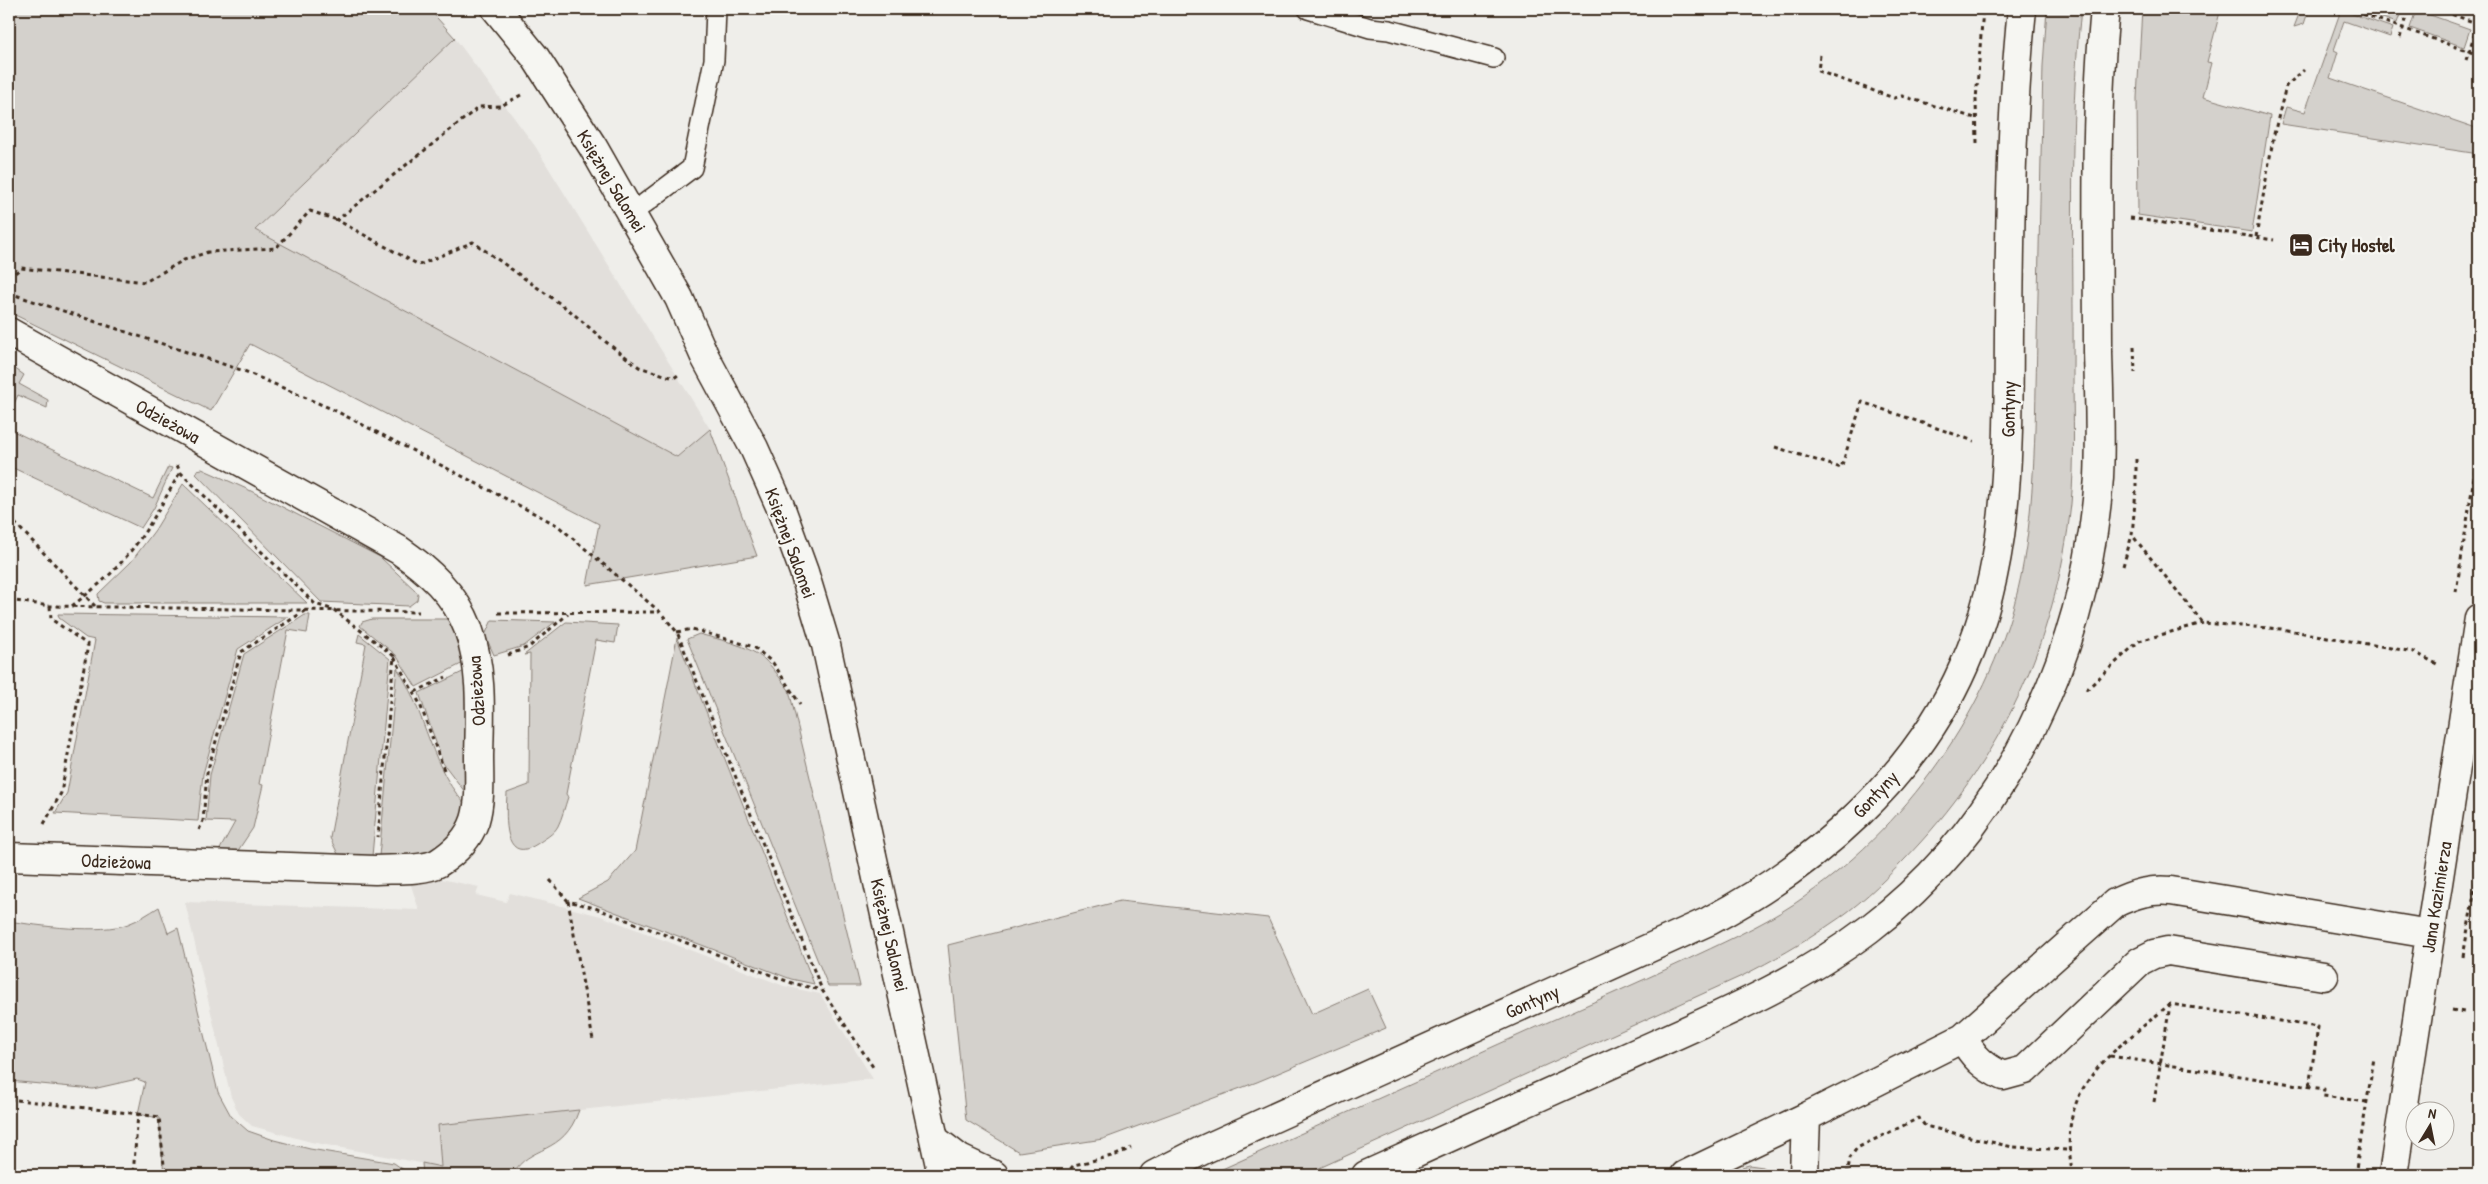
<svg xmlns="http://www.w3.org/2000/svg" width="2488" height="1184" font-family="'Patrick Hand',sans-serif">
  <rect width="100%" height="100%" fill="#efeeea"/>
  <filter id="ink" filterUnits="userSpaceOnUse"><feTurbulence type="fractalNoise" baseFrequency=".02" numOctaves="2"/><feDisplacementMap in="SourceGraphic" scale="10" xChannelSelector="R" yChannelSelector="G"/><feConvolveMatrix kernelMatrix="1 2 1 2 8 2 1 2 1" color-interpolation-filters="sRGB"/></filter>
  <g filter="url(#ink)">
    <path fill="#e2dfdb" d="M 455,38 L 535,146 L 710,429 L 677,457 L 255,230 Z
      M 409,879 L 441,879 L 479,887 L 476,895 L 506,902 L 510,893 L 601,916 L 784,986 L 820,994 L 873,1079 L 439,1125 L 441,1167 L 311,1142 L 252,1126 L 239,1114 L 231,1097 L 185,902 L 419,910 Z"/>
    <path fill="#d4d1cc" stroke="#887e75" d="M 9,9 L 429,9 L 455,38 L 255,230 L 677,457 L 710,429 L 757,556 L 587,585 L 599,524 L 250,344 L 211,411 L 9,312 Z
      M 2047,9 L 2081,9 C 2068,129 2074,251 2073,372 C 2073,416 2075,460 2071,504 C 2056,643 2001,760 1904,860 C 1881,884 1857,907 1829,925 C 1802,944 1773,960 1744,975 L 1304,1175 L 1209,1175 C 1319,1125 1429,1076 1539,1026 C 1587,1005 1635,984 1682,962 C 1720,944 1759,927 1794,904 C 1905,830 1994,707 2021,576 C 2036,498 2035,419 2037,341 C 2039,249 2041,157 2043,66 Z
      M 2142,9 L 2226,9 L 2225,13 L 2220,12 L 2207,62 L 2212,63 L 2203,97 L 2270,116 L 2252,232 L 2138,215 L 2137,98 Z
      M 2301,9 L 2309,9 L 2304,24 L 2294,27 Z
      M 2356,9 L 2402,9 L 2397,23 Z
      M 2341,10 L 2393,28 L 2390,37 L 2344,21 L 2334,50 L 2338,52 L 2330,78 L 2479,129 L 2479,154 L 2281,124 L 2286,107 L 2305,112 Z
      M 2416,10 L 2470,29 L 2464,47 L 2410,28 Z
      M 14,368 L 24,375 L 19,384 L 48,400 L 47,408 L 18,395 L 9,415 L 9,370 Z
      M 9,429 L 153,498 L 168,467 L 172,468 L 154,508 L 141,528 L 9,466 Z
      M 202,469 L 249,490 L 380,557 L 415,590 L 418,594 L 417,600 L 409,606 L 321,602 L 196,474 L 197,470 Z
      M 183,484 L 307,603 L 104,603 L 99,601 L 98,594 L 131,562 L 155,530 Z
      M 58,614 L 288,617 L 238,649 L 203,774 L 198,821 L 55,813 L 67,793 L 95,640 L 86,638 L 59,618 Z
      M 305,615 L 310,615 L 307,633 L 288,630 L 259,784 L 263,785 L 253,828 L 237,852 L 219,851 L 235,822 L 206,821 L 210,775 L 244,654 Z
      M 372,619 L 448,619 L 471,659 L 416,687 L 396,655 L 360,626 L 362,622 Z
      M 492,620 L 555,622 L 524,646 L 494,655 L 485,635 Z
      M 566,622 L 618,625 L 615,643 L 596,640 L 566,794 L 568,797 C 565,806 562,818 558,826 C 554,834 544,839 537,844 C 502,866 506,815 507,793 L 529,785 L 530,654 L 524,655 Z
      M 359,634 L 390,659 L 372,856 L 338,854 L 330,838 L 366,644 L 357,642 Z
      M 699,634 C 720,640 746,644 764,659 C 773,667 781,680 789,690 L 860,986 L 828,986 L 687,639 Z
      M 677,638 L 814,984 L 791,979 L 578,898 L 608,882 L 635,851 Z
      M 473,667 L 468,796 L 443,763 L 419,693 Z
      M 397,668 C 427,712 430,772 471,810 L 443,847 L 425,854 L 379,856 Z
      M 1120,901 L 1268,918 L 1312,1014 L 1368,989 L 1386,1028 L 1257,1082 L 1103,1139 L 1019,1152 L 966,1120 L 948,945 Z
      M 159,907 L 168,933 L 178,928 L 218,1092 L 231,1116 L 248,1131 L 274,1140 L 310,1149 L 394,1163 L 411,1175 L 164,1175 L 159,1118 L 138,1114 L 145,1082 L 137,1079 L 93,1089 L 9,1081 L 9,921 C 37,926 102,934 128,924 C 139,920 149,913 159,907 Z
      M 579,1110 C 563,1157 530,1143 512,1175 L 423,1175 L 422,1163 L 441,1167 L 438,1125 Z
      M 1749,1165 L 1763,1167 L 1776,1175 L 1747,1175 L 1742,1167 Z"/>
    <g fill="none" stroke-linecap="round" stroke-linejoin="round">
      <defs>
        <path id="lane" d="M 1308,9 L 1370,28 L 1389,30 L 1494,58
          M 632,213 L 692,168 L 714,60 L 716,9"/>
        <path id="street" d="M 496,9 L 535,57 L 593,147 L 679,298 L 705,357 L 754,448 L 780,506 L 804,572 L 826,645 L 942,1175
          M 9,332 L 399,550 C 428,570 455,594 468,628 C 483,669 480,714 479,756 C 479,777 481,800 475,820 C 469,838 454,853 438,863 C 424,871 392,869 375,870 L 9,857
          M 1963,1038 C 1973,1057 1984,1067 2003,1076 L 2025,1070 L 2140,961 L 2154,954 L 2168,951 L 2324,976
          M 934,1139 L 960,1159 L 994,1175
          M 1685,1175 L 1806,1117
          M 1804,1175 L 1806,1117 L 1963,1038 L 2115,903 C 2134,894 2150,889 2171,891 L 2430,934
          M 2393,1175 L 2479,618"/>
        <path id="secondary" d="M 1154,1175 L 1205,1149 L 1709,921 C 1815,865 1915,778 1964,666 C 2012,559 2008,443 2009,329 C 2010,222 2011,116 2022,9
          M 1366,1175 C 1456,1135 1546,1094 1636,1053 C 1716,1017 1798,983 1869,929 C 2009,823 2087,649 2099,477 C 2101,435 2099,393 2098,352 C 2098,238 2094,122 2105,9"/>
      </defs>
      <use href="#lane" stroke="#3b2a1e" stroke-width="22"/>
      <use href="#street" stroke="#3b2a1e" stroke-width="31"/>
      <use href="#secondary" stroke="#3b2a1e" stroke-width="31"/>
      <path stroke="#3b2a1e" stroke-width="3" stroke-dasharray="4 4" stroke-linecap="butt" d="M 2348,9 L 2479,55
        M 2437,9 L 2479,24
        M 2400,38 L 2408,9
        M 1820,55 L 1818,71 L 1894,98 L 1902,96 L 1975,118
        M 2466,60 L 2478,24
        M 521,95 L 501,106 L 479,107 L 337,220 L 419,265 L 473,242 L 569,310 L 606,342 L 639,367 L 674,378 L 678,375
        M 1977,143 L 1976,100 L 1983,9
        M 2130,218 L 2274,240
        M 2256,237 L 2274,134 L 2286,86 L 2304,70
        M 9,278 L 21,268 L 145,282 L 184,260 L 208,252 L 276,248 L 310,211 L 337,220
        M 9,293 L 244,371 L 334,410 L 557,525 L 660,612 L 677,632 L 822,990 L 873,1067
        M 2134,347 L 2135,373
        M 1775,447 L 1841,468 L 1862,402 L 1974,441
        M 2136,459 L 2136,491 L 2132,535 L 2203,623 L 2281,629 L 2414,652 L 2437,664
        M 177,465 L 180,472 L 315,604 L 334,610 L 394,656 L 378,837
        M 9,517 L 95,606
        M 2123,566 L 2132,535
        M 2456,592 L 2479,445
        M 9,600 L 50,606 L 419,612
        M 72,606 C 87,594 103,582 116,568 C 143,540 161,506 180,472
        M 498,613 L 659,612
        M 677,632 L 692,629 L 754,647 L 773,663 L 800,704
        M 508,655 L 529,647 L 568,614
        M 394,657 L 420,704 L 444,770
        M 2086,690 L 2139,641 L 2203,623
        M 415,692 L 446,677
        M 44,824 L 61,793 L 88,645 L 51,619 L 50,606
        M 199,830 L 203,821 L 207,773 L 241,652 L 306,610
        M 550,880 L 568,901 L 595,908 L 792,983 L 821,990
        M 568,901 L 593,1040
        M 2463,957 L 2479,865
        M 2452,1010 L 2464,1012
        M 2110,1056 L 2324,1089 L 2323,1096 L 2367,1102
        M 9,1099 L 138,1114 L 133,1175
        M 2154,1102 L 2170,1005
        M 138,1114 L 159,1117 L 165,1175
        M 1065,1175 L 1074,1165 L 1116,1155 L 1131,1148
        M 1847,1175 L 1850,1158 L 1857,1148 L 1919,1118 L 1925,1126 L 2012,1147 L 2068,1150
        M 2073,1175 C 2054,1086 2110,1055 2170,1004 L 2318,1027 L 2309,1087
        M 2355,1175 L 2374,1058"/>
      <use href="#lane" stroke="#f6f6f2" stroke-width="19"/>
      <use href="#street" stroke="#f6f6f2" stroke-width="28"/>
      <use href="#secondary" stroke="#f6f6f2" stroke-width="28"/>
    </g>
  </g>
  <defs>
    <symbol id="hotel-square" viewBox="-11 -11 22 22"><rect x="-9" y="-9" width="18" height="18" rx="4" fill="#3b2a1e" stroke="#f6f6f2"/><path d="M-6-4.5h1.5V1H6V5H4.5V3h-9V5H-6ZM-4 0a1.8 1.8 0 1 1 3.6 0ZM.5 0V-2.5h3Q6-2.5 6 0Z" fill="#fff"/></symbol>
  </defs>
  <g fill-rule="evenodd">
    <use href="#hotel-square" x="2287" y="231" width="28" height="28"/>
  </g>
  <g text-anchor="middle" stroke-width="4.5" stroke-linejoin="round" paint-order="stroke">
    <g font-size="19" fill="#3b2a1e" stroke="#f6f6f2">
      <text transform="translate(612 181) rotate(59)" y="7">Księżnej Salomei</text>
      <text transform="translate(2008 409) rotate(-89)" y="7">Gontyny</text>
      <text transform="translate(168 421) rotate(29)" y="7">Odzieżowa</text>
      <text transform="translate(791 543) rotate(70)" y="7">Księżnej Salomei</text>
      <text transform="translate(476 691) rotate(-94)" y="7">Odzieżowa</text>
      <text transform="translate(1875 794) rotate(-47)" y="7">Gontyny</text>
      <text transform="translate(116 861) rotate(2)" y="7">Odzieżowa</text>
      <text transform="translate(2436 897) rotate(-81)" y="7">Jana Kazimierza</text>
      <text transform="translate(890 935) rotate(77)" y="7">Księżnej Salomei</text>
      <text transform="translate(1532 1001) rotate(-24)" y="7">Gontyny</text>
    </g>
    <g font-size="19" font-weight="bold" fill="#3b2a1e" stroke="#f6f6f2" text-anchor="start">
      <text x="2318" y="252">City Hostel</text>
    </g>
  </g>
  <rect width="2488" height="1184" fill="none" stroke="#f6f6f2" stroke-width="30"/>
  <rect x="15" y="15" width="2458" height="1154" fill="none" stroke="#3b2a1e" stroke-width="2" filter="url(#ink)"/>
  <g transform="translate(2430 1126) rotate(10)"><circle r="24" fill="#f6f6f2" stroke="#aba49d"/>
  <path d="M0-4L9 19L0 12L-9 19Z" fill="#3b2a1e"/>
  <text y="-8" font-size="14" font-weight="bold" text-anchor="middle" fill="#3b2a1e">N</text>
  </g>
</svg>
